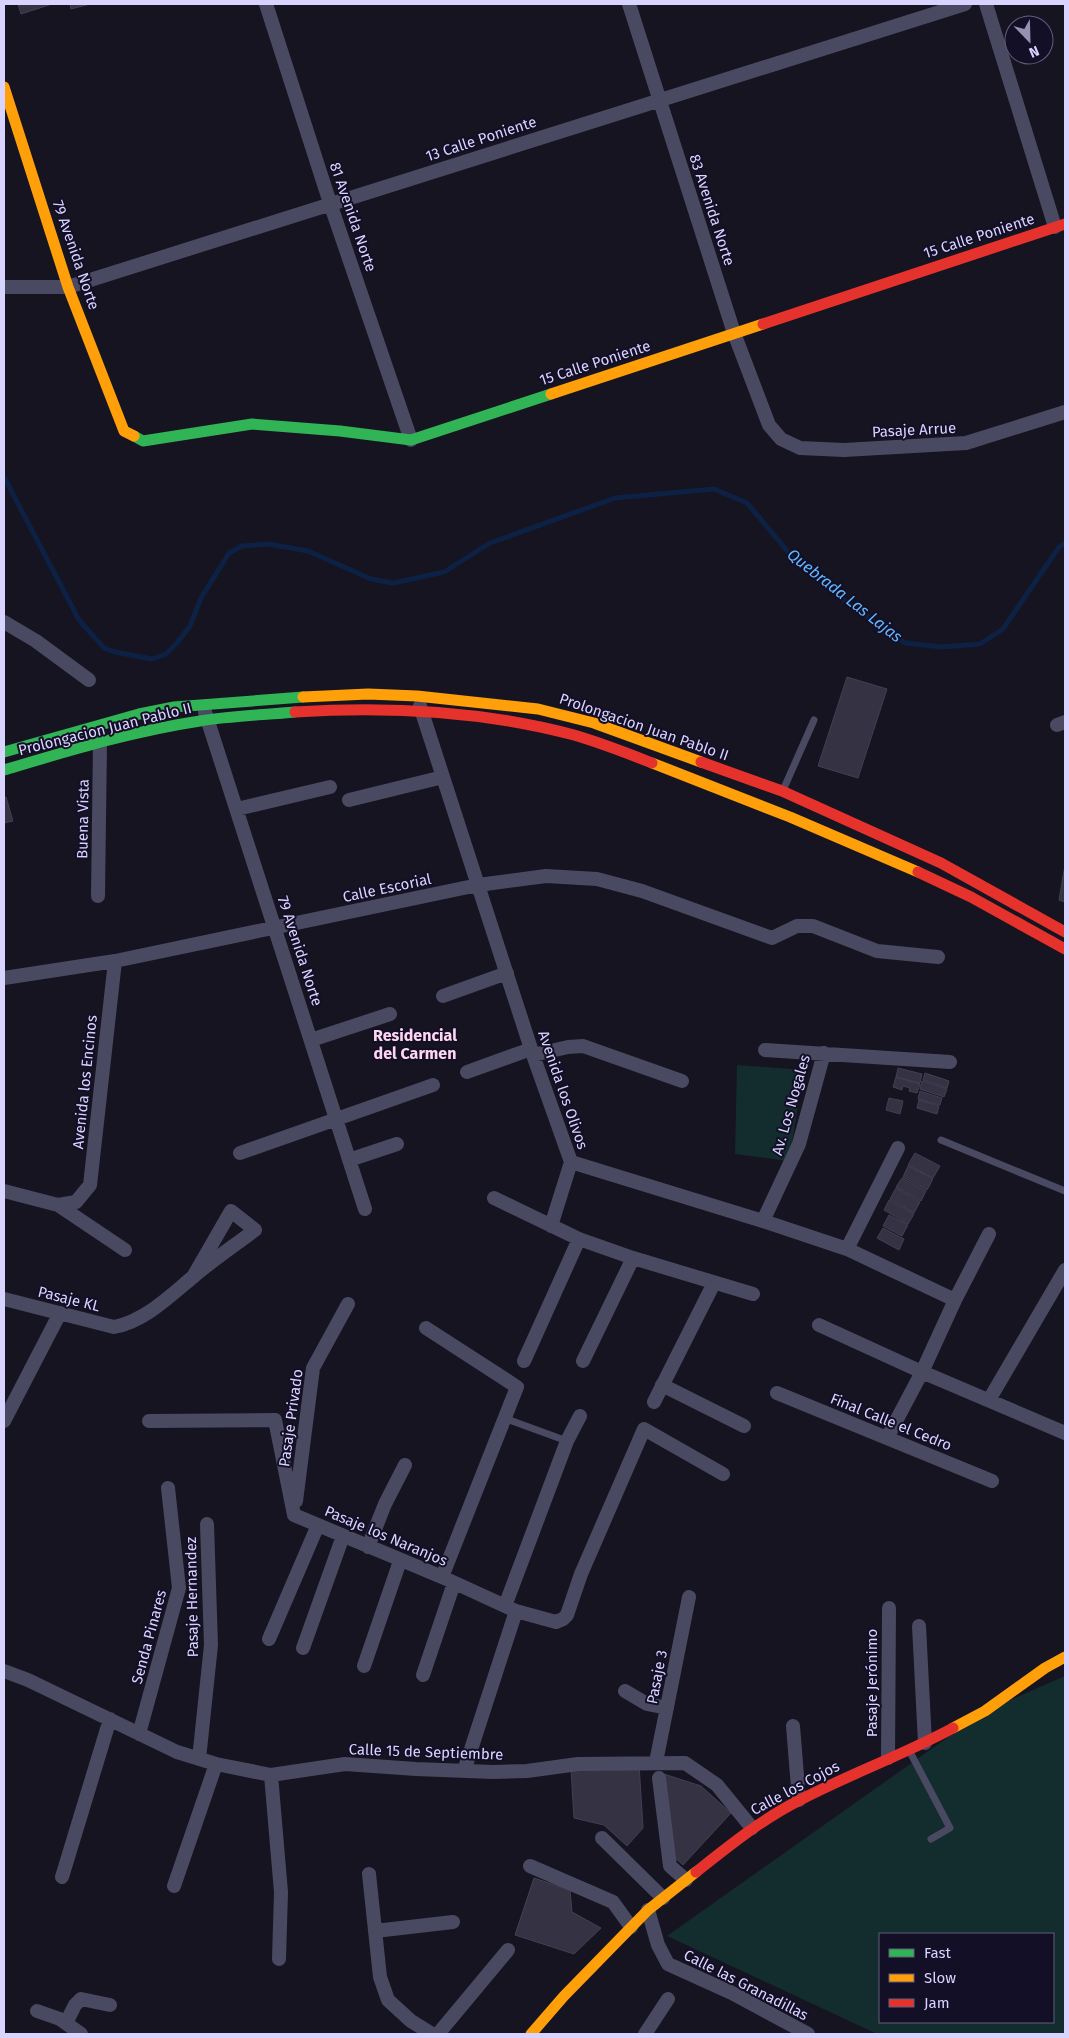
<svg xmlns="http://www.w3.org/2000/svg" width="1069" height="2038" font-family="'Fira Sans',sans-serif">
  <rect width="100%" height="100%" fill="#161421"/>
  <path fill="#132c2d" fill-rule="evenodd" d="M 737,1065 L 804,1070 L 789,1161 L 735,1154 Z
    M 1065,1676 L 1065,2034 L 877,2034 L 667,1936 L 985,1711 ZM 880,1934 L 1053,1934 L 1053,2022 L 880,2022 Z"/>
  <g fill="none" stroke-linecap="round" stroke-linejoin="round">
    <path stroke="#0d2144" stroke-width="5" d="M 4,477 L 79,620 L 104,648 L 115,652 L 152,659 L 166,654 L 177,643 L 190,626 L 201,598 L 229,553 L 242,546 L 268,544 L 308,551 L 371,579 L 393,583 L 444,572 L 490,543 L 615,498 L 714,489 L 747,503 L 794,559 L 844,600 L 905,643 L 942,647 L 980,644 L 1003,629 L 1059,547 L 1065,543"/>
  </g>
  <path fill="#343243" stroke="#433f54" d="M 18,4 L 52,4 L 21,14 Z
    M 70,4 L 90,4 L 71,9 Z
    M 847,677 L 887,689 L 858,778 L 818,766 Z
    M 6,797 L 13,821 L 4,823 L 4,798 Z
    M 1065,865 L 1065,902 L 1059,900 Z
    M 898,1068 L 922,1074 L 920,1083 L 896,1077 Z
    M 925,1073 L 949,1081 L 947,1088 L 923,1080 Z
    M 896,1077 L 920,1084 L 917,1093 L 909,1091 L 910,1088 L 903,1086 L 902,1090 L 893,1087 Z
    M 922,1081 L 947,1089 L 944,1097 L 920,1089 Z
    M 920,1091 L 942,1098 L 940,1105 L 918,1099 Z
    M 889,1098 L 903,1101 L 900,1114 L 886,1110 Z
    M 919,1100 L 939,1106 L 937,1114 L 917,1108 Z
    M 915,1153 L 940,1166 L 933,1178 L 908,1165 Z
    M 908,1166 L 933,1179 L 927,1190 L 903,1177 Z
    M 902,1178 L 926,1191 L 921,1201 L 896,1187 Z
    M 896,1188 L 920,1202 L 914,1213 L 890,1199 Z
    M 889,1200 L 914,1214 L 908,1224 L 884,1210 Z
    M 889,1215 L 908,1225 L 902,1236 L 883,1226 Z
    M 883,1228 L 904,1239 L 899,1250 L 877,1238 Z
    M 639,1764 L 643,1828 L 627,1846 L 604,1825 L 574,1818 L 571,1769 Z
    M 664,1774 L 701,1786 L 731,1813 L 683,1865 L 672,1855 Z
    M 534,1878 L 570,1890 L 572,1912 L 601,1928 L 574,1954 L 515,1935 Z"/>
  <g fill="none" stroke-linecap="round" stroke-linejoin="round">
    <path stroke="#4a4962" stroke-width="7" d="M 784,788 L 814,720
      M 941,1140 L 1065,1191
      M 504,1418 L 567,1441
      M 910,1752 L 950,1828 L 931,1839"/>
    <path stroke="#4a4962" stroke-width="14" d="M 266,4 L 330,203 L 411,440
      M 629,4 L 734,333 L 769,425 L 781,439 L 800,448 L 844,450 L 966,443 L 1065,412
      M 986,4 L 1055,227
      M 4,287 L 68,287 L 965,4
      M 4,622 L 36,641 L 89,680
      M 420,706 L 533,1055 L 571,1162
      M 205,712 L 365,1209
      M 1057,725 L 1065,722
      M 349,800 L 443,777
      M 237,809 L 330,787
      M 98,896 L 100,742
      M 4,978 L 115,961 L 478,885 L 546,876 L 597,879 L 642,891 L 772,938 L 797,926 L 813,926 L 877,951 L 938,957
      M 443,996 L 507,973
      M 311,1040 L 390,1014
      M 765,1050 L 950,1062
      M 533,1055 L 568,1047 L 583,1046 L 682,1081
      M 467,1072 L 531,1049
      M 240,1153 L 433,1085
      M 349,1160 L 397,1144
      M 571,1162 L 763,1221 L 847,1249 L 955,1300
      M 4,1191 L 58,1205 L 76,1202 L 90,1185 L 115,961
      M 494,1198 L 579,1239 L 633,1258 L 753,1294
      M 58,1205 L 125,1250
      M 763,1221 L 799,1144 L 824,1053
      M 551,1226 L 571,1162
      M 847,1249 L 898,1148
      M 4,1299 L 114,1327 C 145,1321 170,1296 194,1276 C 213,1260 235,1245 255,1230 L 231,1211 L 193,1277
      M 819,1325 L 922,1372 L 1065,1433
      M 426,1328 L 517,1387 L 442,1577
      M 524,1361 L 579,1239
      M 583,1361 L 633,1258
      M 662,1385 L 744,1426
      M 777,1393 L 992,1481
      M 989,1400 L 1065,1270
      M 654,1402 L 714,1283
      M 4,1421 L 60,1313
      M 149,1421 L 275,1420 L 294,1515
      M 887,1438 L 922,1372 L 955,1300 L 989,1234
      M 296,1501 L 313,1368 L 348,1304
      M 294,1515 L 442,1577 L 516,1611 L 464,1771
      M 368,1547 L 385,1504 L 405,1465
      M 505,1606 L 567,1441 L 580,1416
      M 516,1611 L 556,1622 L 563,1619 L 567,1615 L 581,1574 L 644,1429 L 723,1474
      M 919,1626 L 925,1743
      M 269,1639 L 318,1525
      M 303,1648 L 343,1536
      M 364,1666 L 400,1561
      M 4,1671 L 28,1680 L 177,1752 L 216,1764 L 271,1775 L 345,1764 L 416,1769 L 493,1772 L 527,1771 L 578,1764 L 685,1763 L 717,1785 L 752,1828
      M 423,1675 L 454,1583
      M 625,1691 L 647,1704 L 667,1708
      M 793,1726 L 799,1800
      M 139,1734 L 179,1588 L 168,1488
      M 888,1758 L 889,1608
      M 199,1759 L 211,1645 L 207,1524
      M 656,1762 L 689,1597
      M 271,1775 L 281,1892 L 279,1959
      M 659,1778 L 670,1866 L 686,1880
      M 602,1838 L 663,1898
      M 530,1866 L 613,1902 L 631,1927
      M 369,1874 L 380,1977 L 388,2000 L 411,2021 L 432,2034
      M 62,1877 L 110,1719
      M 174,1886 L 216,1764
      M 648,1910 L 658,1945 L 668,1964 L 732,1993 L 808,2034
      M 375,1931 L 453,1922
      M 37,2011 L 60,2019 L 81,2034
      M 66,2023 L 75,2005 L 81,1999 L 110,2005
      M 438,2034 L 508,1950
      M 645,2034 L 668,1999"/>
    <path stroke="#30b455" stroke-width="11" d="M 134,436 L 143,441 L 252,424 L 340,431 L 411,440 L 551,394
      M 4,752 L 139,714 L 174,707 L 303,697
      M 4,770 C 68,751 133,731 200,721 C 231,716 263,715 295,712"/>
    <path stroke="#ff9f0a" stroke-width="11" d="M 4,87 L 68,287 L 124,431 L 134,436
      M 551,394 L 763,324
      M 303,697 L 368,694 L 417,696 L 538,709 L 594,723 L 701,762
      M 652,763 L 790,817 L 918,872
      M 953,1728 L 985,1711 L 1045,1668 L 1065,1657
      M 531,2034 L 564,1996 L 648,1910 L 696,1872"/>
    <path stroke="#e5322d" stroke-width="11" d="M 763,324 L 1065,224
      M 295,712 C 387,706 484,711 574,735 C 601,743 627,753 652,763
      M 701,762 L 782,791 L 941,863 L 1065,932
      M 918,872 L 971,897 L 1065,949
      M 696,1872 C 729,1846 762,1819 800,1800 C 850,1774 903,1755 953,1728"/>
  </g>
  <g text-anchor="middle" stroke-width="4" stroke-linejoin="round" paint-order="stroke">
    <g font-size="15" fill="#d9d4ff" stroke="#130f26">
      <text transform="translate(481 139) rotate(-18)" y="5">13 Calle Poniente</text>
      <text transform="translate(712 210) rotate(72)" y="5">83 Avenida Norte</text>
      <text transform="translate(353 217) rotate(71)" y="5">81 Avenida Norte</text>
      <text transform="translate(979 236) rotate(-18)" y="5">15 Calle Poniente</text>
      <text transform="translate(76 255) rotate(71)" y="5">79 Avenida Norte</text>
      <text transform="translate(595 363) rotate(-18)" y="5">15 Calle Poniente</text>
      <text transform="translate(914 430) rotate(-3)" y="5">Pasaje Arrue</text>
      <text transform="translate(644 727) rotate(19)" y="5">Prolongacion Juan Pablo II</text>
      <text transform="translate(105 729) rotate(-14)" y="5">Prolongacion Juan Pablo II</text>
      <text transform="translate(83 819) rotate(-89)" y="5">Buena Vista</text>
      <text transform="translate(387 888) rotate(-12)" y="5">Calle Escorial</text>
      <text transform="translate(300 951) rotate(72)" y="5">79 Avenida Norte</text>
      <text transform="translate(85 1082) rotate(-84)" y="5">Avenida los Encinos</text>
      <text transform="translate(563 1090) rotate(71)" y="5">Avenida los Olivos</text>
      <text transform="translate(791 1105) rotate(-74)" y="5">Av. Los Nogales</text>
      <text transform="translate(69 1299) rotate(14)" y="5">Pasaje KL</text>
      <text transform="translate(291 1418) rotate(-82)" y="5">Pasaje Privado</text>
      <text transform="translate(891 1422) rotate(22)" y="5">Final Calle el Cedro</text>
      <text transform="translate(386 1536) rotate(23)" y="5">Pasaje los Naranjos</text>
      <text transform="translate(192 1597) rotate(-91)" y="5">Pasaje Hernandez</text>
      <text transform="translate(149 1637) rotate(-75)" y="5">Senda Pinares</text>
      <text transform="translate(657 1677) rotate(-79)" y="5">Pasaje 3</text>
      <text transform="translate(872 1683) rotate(-90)" y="5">Pasaje Jerónimo</text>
      <text transform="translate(426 1752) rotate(2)" y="5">Calle 15 de Septiembre</text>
      <text transform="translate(795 1788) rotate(-28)" y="5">Calle los Cojos</text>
      <text transform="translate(746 1985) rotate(27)" y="5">Calle las Granadillas</text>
    </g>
    <g font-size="16" font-style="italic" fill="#62b6ff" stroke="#130f26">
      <text transform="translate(845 595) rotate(38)" y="6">Quebrada Las Lajas</text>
    </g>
    <g font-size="16" font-weight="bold" fill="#ffd6f0" stroke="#130f26">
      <text x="415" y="1041">Residencial<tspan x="415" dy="18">del Carmen</tspan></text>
    </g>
  </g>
  <rect width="1069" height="2038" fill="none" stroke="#d9d4ff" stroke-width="10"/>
  <rect x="879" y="1933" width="175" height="90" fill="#130f26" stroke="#625e7d"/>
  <rect x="889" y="1949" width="25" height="8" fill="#30b455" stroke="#625e7d"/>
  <text x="924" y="1958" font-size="15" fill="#d9d4ff">Fast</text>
  <rect x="889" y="1974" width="25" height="8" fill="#ff9f0a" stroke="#625e7d"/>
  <text x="924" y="1983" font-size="15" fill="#d9d4ff">Slow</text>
  <rect x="889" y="1999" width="25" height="8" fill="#e5322d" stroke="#625e7d"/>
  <text x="924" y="2008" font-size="15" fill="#d9d4ff">Jam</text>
  <g transform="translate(1029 40) rotate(157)"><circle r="24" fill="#130f26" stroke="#625e7d"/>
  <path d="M0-4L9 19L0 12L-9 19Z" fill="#9591b1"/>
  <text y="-8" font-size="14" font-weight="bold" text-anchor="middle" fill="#d9d4ff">N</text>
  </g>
</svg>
